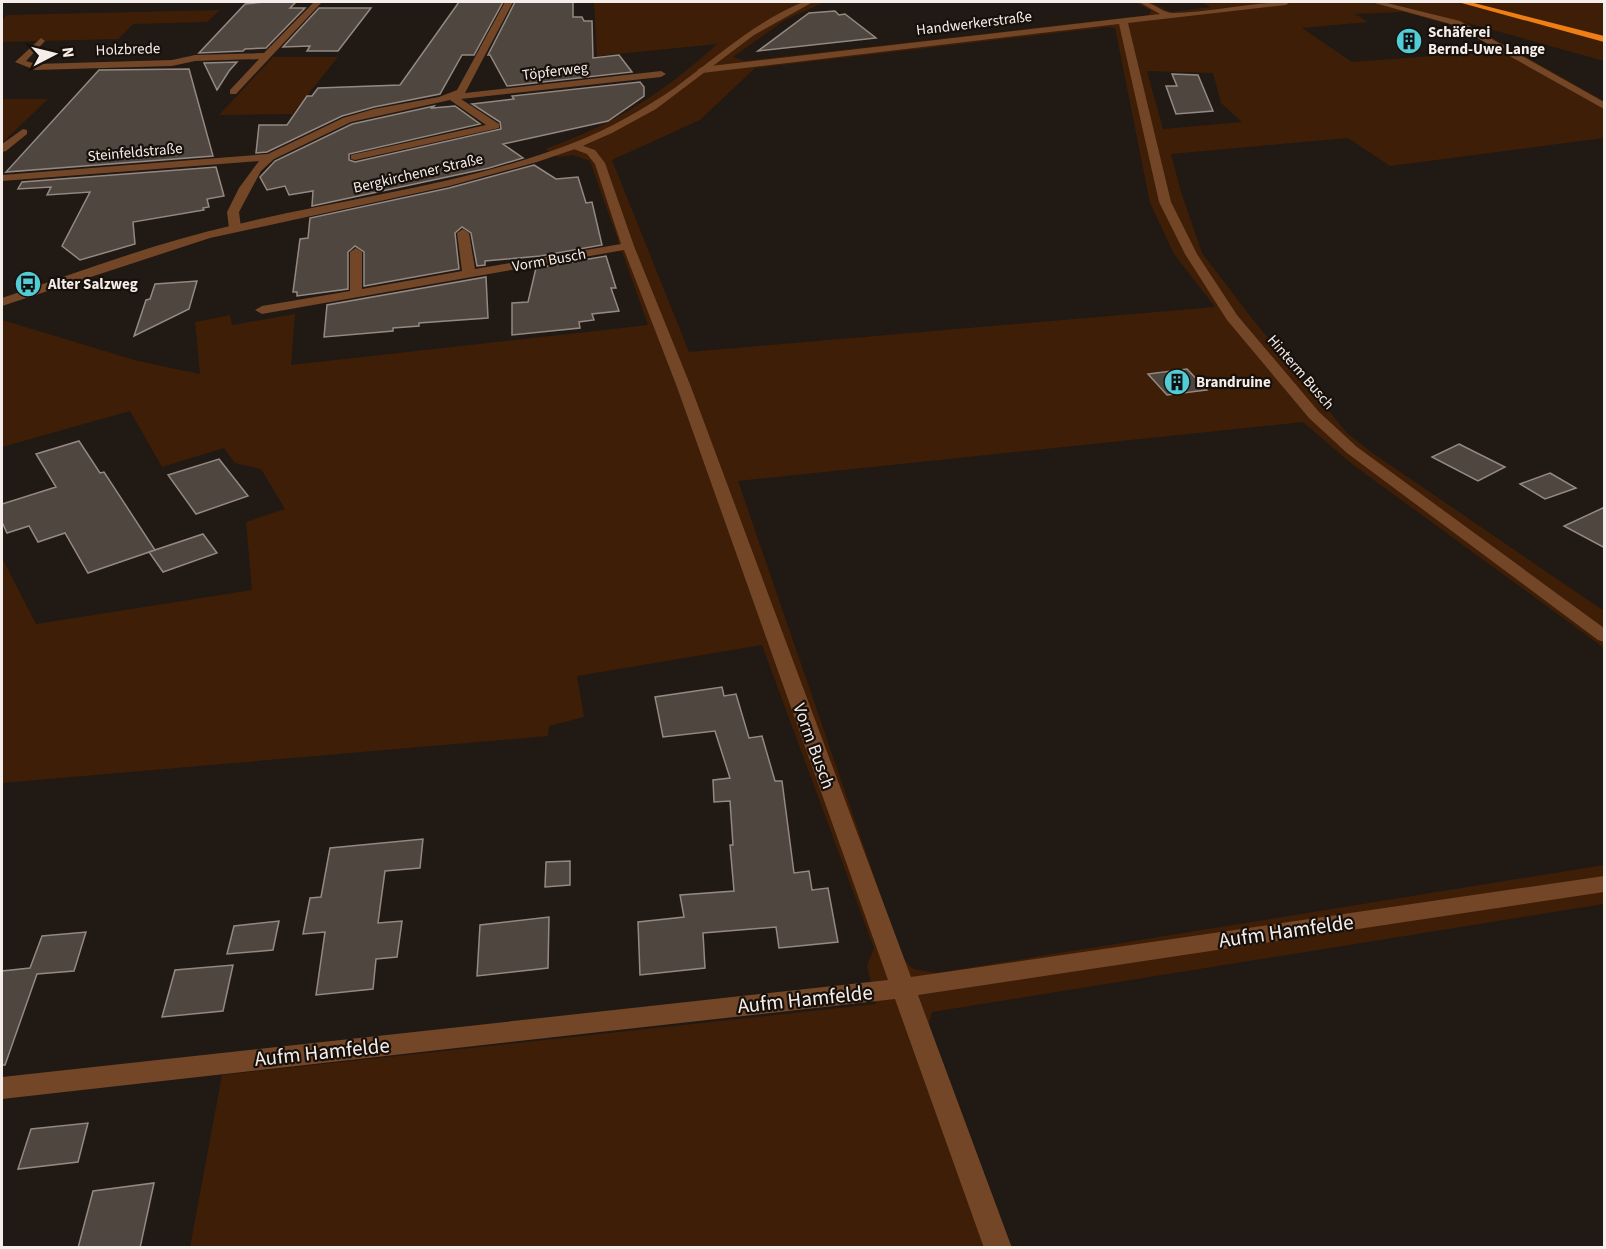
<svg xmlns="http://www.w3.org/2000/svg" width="1606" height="1249" font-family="'Source Sans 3',sans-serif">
  <rect width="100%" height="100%" fill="#211914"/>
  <path fill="#3e1e06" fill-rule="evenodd" d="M 594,2 L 825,2 L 785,20 L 733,57 L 744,61 L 1149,15 L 1151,11 L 1135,2 L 1151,2 L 1170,12 L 1211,7 L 1201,2 L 1604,2 L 1604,61 L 1464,22 L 1604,101 L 1604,138 L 1390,166 L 1348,138 L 1171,154 L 1181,192 L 1202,253 L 1250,316 L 1347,433 L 1371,452 L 1604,611 L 1604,648 L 1352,464 L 1303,422 L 738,481 L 902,957 L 913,969 L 936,973 L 1604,865 L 1604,904 L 932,1012 L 928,1027 L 1008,1247 L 190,1247 L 222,1075 L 876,1004 L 867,966 L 874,948 L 762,645 L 577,676 L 584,717 L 549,726 L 548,736 L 2,783 L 2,558 L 36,624 L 252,590 L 246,522 L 285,509 L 261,469 L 235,463 L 224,448 L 162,467 L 130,411 L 2,447 L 2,320 L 138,361 L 200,374 L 195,322 L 230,315 L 232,325 L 295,314 L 291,365 L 648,325 L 590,161 L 573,155 L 558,157 L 545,149 C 612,126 666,91 717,44 L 597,56 ZM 1404,12 L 1458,27 L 1501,51 L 1352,62 L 1302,28 L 1368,22 L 1355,14 ZM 1108,27 L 1115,28 L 1150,203 L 1174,254 L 1215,307 L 689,352 L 612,160 L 700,120 L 755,68 ZM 1147,71 L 1213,73 L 1221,103 L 1242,122 L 1163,129 Z
    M 220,10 L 207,22 L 133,24 L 118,39 L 2,42 L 2,20 L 7,15 Z
    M 273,57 L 338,57 L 292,114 L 219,115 Z
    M 2,99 L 48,99 L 2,143 Z"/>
  <path fill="#4f463f" stroke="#948982" stroke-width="1.5" d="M 265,2 L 296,2 L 290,8 L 305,8 L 266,48 L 245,49 L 243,51 L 199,53 L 245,4 Z
    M 459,2 L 503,2 L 474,55 L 462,55 L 440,94 L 374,107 L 342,116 L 267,152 L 256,153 L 259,125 L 287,125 L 307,96 L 312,96 L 318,88 L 400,85 Z
    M 515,2 L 573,2 L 573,17 L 582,17 L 584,21 L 592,21 L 593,58 L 619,55 L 632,72 L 507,86 L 490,55 L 488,55 Z
    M 319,8 L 371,8 L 338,51 L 307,51 L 310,46 L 283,47 Z
    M 835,11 L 839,15 L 845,14 L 876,38 L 758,51 L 809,13 Z
    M 237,62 L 229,71 L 217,90 L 204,63 Z
    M 189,69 L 213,156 L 6,172 L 99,70 Z
    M 1172,74 L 1198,75 L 1213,111 L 1176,114 L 1166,86 L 1177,86 Z
    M 640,82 L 644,87 L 644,96 L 608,121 L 503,144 L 523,158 L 489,168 L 312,206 L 313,191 L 289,195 L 285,186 L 267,190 L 260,177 L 275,161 L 352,124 L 434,106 L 432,108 L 455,106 L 480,124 L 349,154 L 349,160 L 355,162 L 501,129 L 500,122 L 472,104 L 514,99 L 512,96 Z
    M 534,165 L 556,179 L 578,177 L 586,203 L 592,202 L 602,245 L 540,256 L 485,261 L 485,265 L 477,266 L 471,233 L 462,227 L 455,233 L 459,269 L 364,286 L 364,252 L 355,246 L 348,252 L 348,289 L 297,296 L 297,292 L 293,292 L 300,239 L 308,238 L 310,218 L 449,188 Z
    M 216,167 L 224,196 L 207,199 L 209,207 L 203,208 L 204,210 L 133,222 L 135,244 L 80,260 L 62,246 L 90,192 L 47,195 L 51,187 L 18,189 L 22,182 Z
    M 606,256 L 616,288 L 611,288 L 619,311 L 592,314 L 594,320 L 579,322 L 580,328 L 512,335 L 512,303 L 528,302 L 536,268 Z
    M 486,277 L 488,318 L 419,323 L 419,326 L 393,328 L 393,331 L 324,337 L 327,305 Z
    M 197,281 L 189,309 L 134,336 L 146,300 L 150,299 L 155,284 Z
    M 1187,369 L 1207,390 L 1167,395 L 1148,374 Z
    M 79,441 L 100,473 L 104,472 L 155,550 L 88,573 L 65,533 L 38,542 L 29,526 L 7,533 L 2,522 L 2,504 L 56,487 L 36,454 Z
    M 1459,444 L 1505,467 L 1478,481 L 1432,457 Z
    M 219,459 L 248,496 L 196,514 L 168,475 Z
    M 1550,473 L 1576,488 L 1545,499 L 1520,484 Z
    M 1605,507 L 1605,548 L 1564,526 Z
    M 203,534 L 217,553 L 163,572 L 149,552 Z
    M 722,687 L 724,696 L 736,694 L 749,738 L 762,736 L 775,781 L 782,781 L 794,873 L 809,871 L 812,890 L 828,888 L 838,942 L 779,948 L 776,927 L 703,933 L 705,968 L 640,975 L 638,922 L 684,917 L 680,895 L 734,891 L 730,845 L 733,845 L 730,801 L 714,802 L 713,780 L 730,778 L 715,731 L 663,737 L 655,697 Z
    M 423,839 L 420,868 L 385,871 L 378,923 L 402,921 L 397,957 L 376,959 L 373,989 L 316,995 L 325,932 L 303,934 L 310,898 L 321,897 L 330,848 Z
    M 570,861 L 570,885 L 545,887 L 546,862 Z
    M 549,917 L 548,968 L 477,976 L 480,925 Z
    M 279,921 L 273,950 L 227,954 L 234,926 Z
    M 86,932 L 74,971 L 37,974 L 5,1065 L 2,1065 L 2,971 L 30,968 L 42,936 Z
    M 233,965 L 223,1011 L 162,1017 L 175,970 Z
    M 88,1123 L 78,1162 L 18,1169 L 31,1129 Z
    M 154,1183 L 140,1248 L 78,1248 L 93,1191 Z"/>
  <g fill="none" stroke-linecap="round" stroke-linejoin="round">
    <path fill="#734627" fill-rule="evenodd" d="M 314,2 L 322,2 L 236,94 L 230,94 L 230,90 L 259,59 L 195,61 L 172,66 L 35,70 L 15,62 L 41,38 L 45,41 L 26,61 L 36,64 L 172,60 L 195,55 L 264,53 Z
      M 505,2 L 513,2 L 465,93 L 661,71 L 666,74 L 661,77 L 461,99 L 499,124 L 499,128 L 355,160 L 351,159 L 351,155 L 486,125 L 450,100 L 351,122 L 274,159 L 261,171 L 239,212 L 241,228 L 235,232 L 229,228 L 227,212 L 239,188 L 259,161 L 2,181 L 2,175 L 268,154 L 343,118 L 374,109 L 439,97 L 457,90 Z
      M 1139,2 C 1152,0 1161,13 1173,13 C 1212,12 1251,2 1290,2 L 1286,5 L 1128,23 L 1171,202 L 1197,254 L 1237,315 L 1319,412 L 1357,447 L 1604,628 L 1604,642 L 1598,640 L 1347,453 L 1309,418 L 1227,320 L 1185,254 L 1159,202 L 1119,24 L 702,73 L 697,70 L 702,67 L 1160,14 Z
      M 1371,2 L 1383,2 L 1460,21 L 1604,102 L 1604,109 L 1454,25 Z
      M 23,129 L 27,130 L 27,134 L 6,151 L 2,152 L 2,144 Z
      M 575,143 L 595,150 L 605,163 L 634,246 L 691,387 L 911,977 L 1604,876 L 1604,892 L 918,995 L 1012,1248 L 984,1248 L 895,999 L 2,1099 L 2,1077 L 888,980 L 677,387 L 624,250 L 262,314 L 255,310 L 262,306 L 350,291 L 350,252 L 356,248 L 362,252 L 362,289 L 462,271 L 457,233 L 463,229 L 469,233 L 475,269 L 621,244 L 595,164 L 587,154 L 571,148 L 571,144 Z"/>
    <path fill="#734627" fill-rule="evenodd" d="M 803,2 L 813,2 L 754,35 L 656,109 L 612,133 L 578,148 L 537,162 L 449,186 L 210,238 L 2,306 L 2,298 C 79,272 155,243 234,225 C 347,198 464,185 573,143 C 609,129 644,109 676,87 C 718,56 755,22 803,2 Z"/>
    <path fill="#ef7e15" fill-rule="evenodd" d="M 1458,2 L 1470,2 L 1604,36 L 1604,42 Z"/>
  </g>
  <defs>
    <symbol id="building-disc" viewBox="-11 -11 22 22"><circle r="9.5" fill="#52ccd5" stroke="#18100b"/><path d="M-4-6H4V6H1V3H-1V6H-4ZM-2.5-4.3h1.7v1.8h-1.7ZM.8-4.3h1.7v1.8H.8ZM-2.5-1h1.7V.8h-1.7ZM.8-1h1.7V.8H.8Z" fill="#111"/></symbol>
    <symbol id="bus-disc" viewBox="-11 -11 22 22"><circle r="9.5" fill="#52ccd5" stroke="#18100b"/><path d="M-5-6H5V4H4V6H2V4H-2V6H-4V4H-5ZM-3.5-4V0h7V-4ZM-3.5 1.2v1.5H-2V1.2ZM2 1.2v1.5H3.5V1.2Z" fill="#111"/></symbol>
  </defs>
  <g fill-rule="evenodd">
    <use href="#building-disc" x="1394" y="26" width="30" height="30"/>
    <use href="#bus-disc" x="13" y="269" width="30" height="30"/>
    <use href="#building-disc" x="1162" y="367" width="30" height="30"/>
  </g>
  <g text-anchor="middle" stroke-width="4.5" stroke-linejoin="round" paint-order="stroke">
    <g font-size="15" fill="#f4edea" stroke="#18100b">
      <text transform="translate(974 23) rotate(-7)" y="5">Handwerkerstraße</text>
      <text transform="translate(128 49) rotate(-2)" y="5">Holzbrede</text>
      <text transform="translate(555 71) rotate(-7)" y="5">Töpferweg</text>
      <text transform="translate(135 152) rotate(-5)" y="5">Steinfeldstraße</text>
      <text transform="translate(418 173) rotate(-13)" y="5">Bergkirchener Straße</text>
      <text transform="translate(549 260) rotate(-10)" y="5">Vorm Busch</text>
      <text transform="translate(1301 372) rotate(49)" y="5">Hinterm Busch</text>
    </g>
    <g font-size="15" font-weight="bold" fill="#f4edea" stroke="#18100b" text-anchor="start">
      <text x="1428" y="37">Schäferei<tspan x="1428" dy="17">Bernd-Uwe Lange</tspan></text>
      <text x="48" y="289">Alter Salzweg</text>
      <text x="1196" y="387">Brandruine</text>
    </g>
    <g font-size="18" fill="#f4edea" stroke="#18100b">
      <text transform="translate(814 746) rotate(70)" y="6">Vorm Busch</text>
    </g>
    <g font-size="21" fill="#f4edea" stroke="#18100b">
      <text transform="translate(1286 931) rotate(-8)" y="7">Aufm Hamfelde</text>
      <text transform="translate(805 999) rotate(-6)" y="7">Aufm Hamfelde</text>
      <text transform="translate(322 1052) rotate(-6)" y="7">Aufm Hamfelde</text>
    </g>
  </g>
  <rect width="1606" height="1249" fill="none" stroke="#f4edea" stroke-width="6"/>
  <g transform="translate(54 54) rotate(83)" stroke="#18100b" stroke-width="4.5" paint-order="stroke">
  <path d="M0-4.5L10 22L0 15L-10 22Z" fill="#f4edea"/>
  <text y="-9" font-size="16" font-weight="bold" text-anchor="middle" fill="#f4edea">N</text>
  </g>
</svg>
